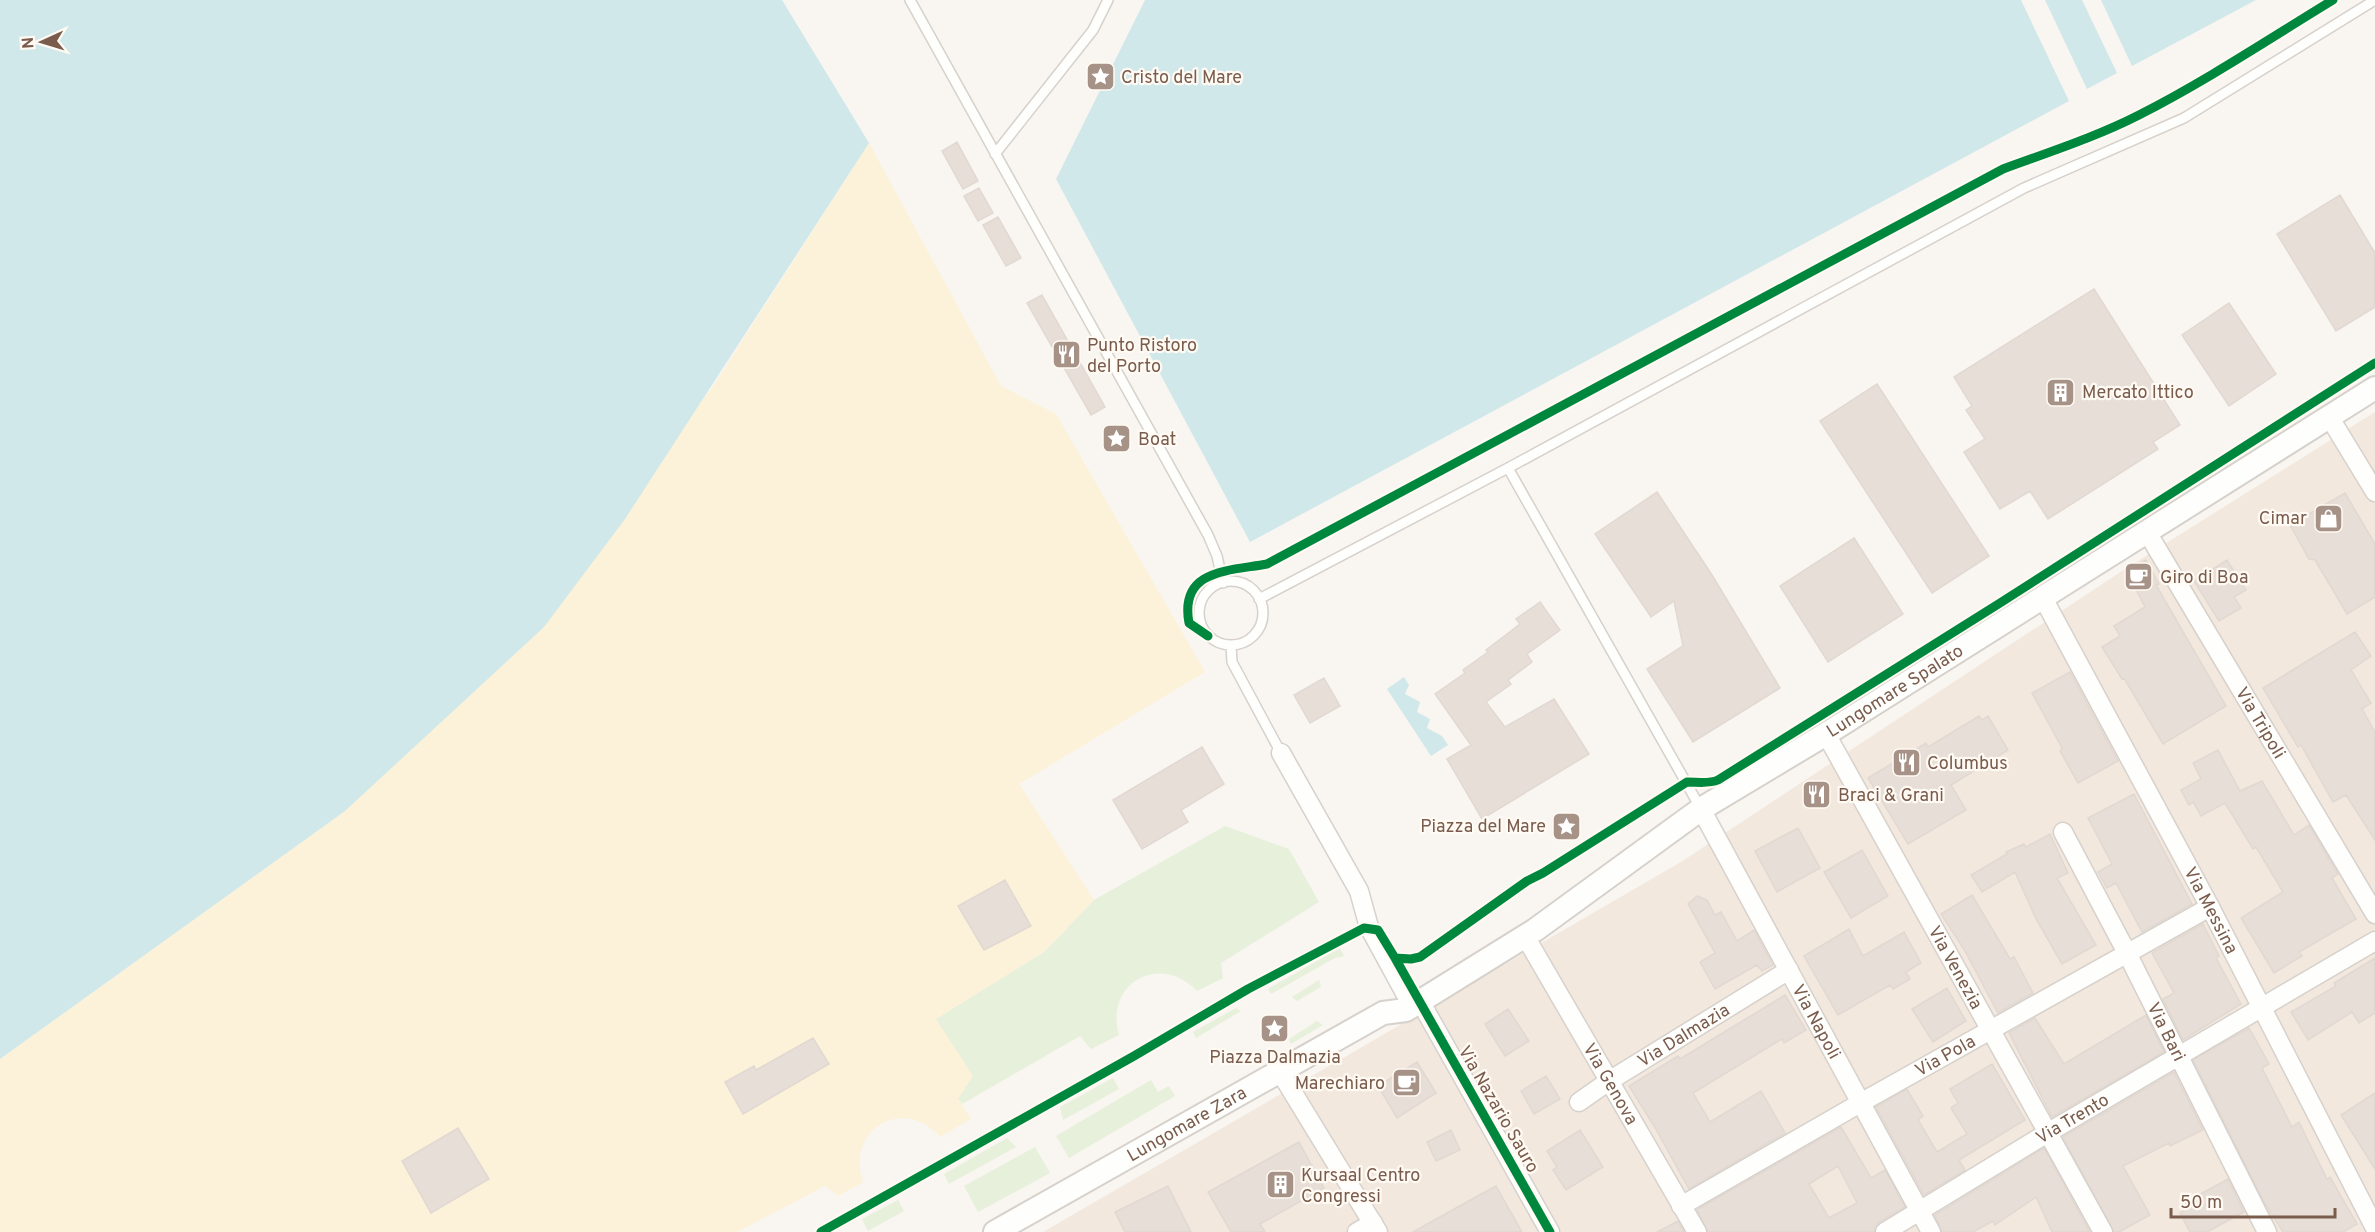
<svg xmlns="http://www.w3.org/2000/svg" width="2375" height="1232" font-family="Overpass,sans-serif">
  <rect width="100%" height="100%" fill="#f9f5f0"/>
  <path fill="#f2e8de" d="M 2375,412 L 2375,1232 L 1043,1232 L 1681,862 L 2122,571 Z"/>
  <path fill="#e7f0db" d="M 1225,826 L 1289,849 L 1319,902 L 1221,963 L 1223,978 L 1197,991 C 1160,952 1104,983 1119,1035 L 1091,1049 L 1080,1036 L 962,1104 L 958,1099 L 935,1019 L 1044,952 L 1094,900 Z
    M 1340,948 L 1344,956 L 1335,958 L 1271,994 L 1268,989 Z
    M 1319,980 L 1321,987 L 1297,1001 L 1292,997 Z
    M 1236,1008 L 1241,1011 L 1196,1038 L 1193,1032 Z
    M 1317,1021 L 1323,1025 L 1291,1044 L 1289,1039 Z
    M 1113,1078 L 1119,1089 L 1063,1120 L 1060,1107 Z
    M 1151,1080 L 1158,1092 L 1169,1086 L 1175,1096 L 1069,1158 L 1056,1136 Z
    M 1007,1138 L 1016,1147 L 949,1184 L 944,1174 Z
    M 1035,1147 L 1050,1173 L 978,1212 L 964,1186 Z
    M 898,1200 L 904,1211 L 868,1231 L 862,1219 Z"/>
  <path fill="#fbf2d9" d="M 869,143 L 1001,386 L 1056,414 L 1205,672 L 1019,784 L 1094,900 L 1044,952 L 936,1019 L 973,1076 L 958,1099 L 971,1119 L 940,1137 C 903,1095 845,1130 863,1182 L 838,1196 L 825,1186 L 737,1232 L 0,1232 L 0,1059 L 345,811 L 712,388 Z"/>
  <path fill="#d0e8ea" d="M 0,0 L 782,0 L 869,143 L 625,519 L 544,627 L 345,811 L 0,1059 Z
    M 1145,0 L 2021,0 L 2069,101 L 1250,542 L 1056,179 Z
    M 2045,0 L 2082,0 L 2117,73 L 2087,89 Z
    M 2101,0 L 2256,0 L 2132,66 Z
    M 1404,677 L 1409,685 L 1405,694 L 1420,702 L 1417,712 L 1430,719 L 1427,728 L 1442,736 L 1448,745 L 1431,756 L 1387,689 Z"/>
  <path fill="#e6ded7" stroke="#e2d8d2" stroke-width="1.5" fill-rule="evenodd" d="M 957,142 L 978,181 L 963,189 L 942,151 Z
    M 979,188 L 993,213 L 978,221 L 964,196 Z
    M 2340,195 L 2375,253 L 2375,307 L 2336,331 L 2277,234 Z
    M 998,217 L 1021,258 L 1006,266 L 983,225 Z
    M 2094,289 L 2180,425 L 2153,442 L 2158,449 L 2048,519 L 2030,491 L 2000,509 L 1964,452 L 1985,439 L 1966,410 L 1972,406 L 1954,377 Z
    M 1042,295 L 1105,407 L 1091,415 L 1027,303 Z
    M 2229,303 L 2276,374 L 2229,406 L 2182,335 Z
    M 1877,384 L 1989,556 L 1932,593 L 1820,421 Z
    M 1657,492 L 1712,575 L 1780,688 L 1693,742 L 1647,669 L 1683,646 L 1674,601 L 1651,617 L 1595,534 Z
    M 2345,493 L 2375,544 L 2375,597 L 2347,614 L 2315,560 L 2309,559 L 2290,525 Z
    M 1854,538 L 1903,614 L 1828,662 L 1780,586 Z
    M 2146,560 L 2159,584 L 2156,585 L 2226,706 L 2163,744 L 2124,678 L 2122,679 L 2102,647 L 2120,636 L 2114,626 L 2145,607 L 2126,570 Z
    M 2227,560 L 2246,590 L 2234,597 L 2241,608 L 2219,621 L 2194,581 Z
    M 1540,602 L 1560,630 L 1527,654 L 1532,662 L 1508,680 L 1511,684 L 1486,702 L 1505,727 L 1554,699 L 1589,754 L 1482,819 L 1447,759 L 1471,745 L 1435,694 L 1465,673 L 1463,670 L 1488,652 L 1486,650 L 1520,624 L 1516,619 Z
    M 2355,632 L 2371,656 L 2351,670 L 2371,703 L 2362,709 L 2375,732 L 2375,840 L 2346,795 L 2333,802 L 2301,745 L 2298,747 L 2263,688 Z
    M 2070,672 L 2118,761 L 2078,783 L 2060,751 L 2062,748 L 2032,693 Z
    M 1324,678 L 1340,706 L 1310,723 L 1294,695 Z
    M 1979,716 L 1982,720 L 1988,716 L 2008,750 L 1951,785 L 1966,810 L 1908,844 L 1868,778 L 1926,743 L 1928,747 Z
    M 1202,747 L 1224,784 L 1181,810 L 1188,822 L 1142,849 L 1113,800 Z
    M 2218,750 L 2240,791 L 2262,781 L 2294,835 L 2309,825 L 2338,874 L 2332,878 L 2356,919 L 2299,952 L 2302,956 L 2274,973 L 2241,918 L 2283,892 L 2256,847 L 2253,849 L 2225,803 L 2201,816 L 2193,802 L 2189,805 L 2181,790 L 2201,779 L 2193,763 Z
    M 2134,794 L 2192,904 L 2142,932 L 2116,883 L 2107,888 L 2098,872 L 2112,864 L 2088,818 Z
    M 1798,828 L 1820,868 L 1777,892 L 1755,851 Z
    M 2050,834 L 2068,873 L 2057,878 L 2096,945 L 2062,964 L 2036,919 L 2015,872 L 1982,892 L 1971,875 L 2007,854 L 2006,852 L 2024,844 L 2026,847 Z
    M 1862,850 L 1888,896 L 1851,918 L 1824,872 Z
    M 1005,880 L 1031,926 L 984,950 L 958,906 Z
    M 1972,895 L 2010,959 L 2014,957 L 2033,993 L 1998,1013 L 1965,951 L 1941,914 Z
    M 1697,896 L 1707,900 L 1715,915 L 1721,912 L 1737,941 L 1754,930 L 1773,965 L 1762,971 L 1757,965 L 1715,989 L 1700,962 L 1715,953 L 1688,904 Z
    M 2203,924 L 2219,956 L 2216,958 L 2241,1004 L 2183,1040 L 2163,999 L 2174,993 L 2152,953 Z
    M 1849,929 L 1863,956 L 1904,932 L 1921,963 L 1906,972 L 1910,979 L 1893,989 L 1890,985 L 1838,1015 L 1804,956 Z
    M 2375,958 L 2375,1013 L 2359,1023 L 2352,1012 L 2308,1040 L 2291,1012 L 2336,986 L 2334,983 Z
    M 1947,988 L 1966,1021 L 1933,1042 L 1912,1009 Z
    M 1785,995 L 1806,1030 L 1784,1043 L 1782,1039 L 1693,1093 L 1710,1122 L 1761,1091 L 1785,1133 L 1689,1189 L 1654,1126 L 1629,1086 L 1678,1056 L 1680,1059 Z
    M 1508,1009 L 1529,1041 L 1505,1056 L 1485,1024 Z
    M 2146,1015 L 2164,1052 L 2052,1117 L 2009,1033 L 2035,1018 L 2064,1064 Z
    M 2249,1028 L 2269,1064 L 2262,1068 L 2292,1127 L 2299,1122 L 2327,1179 L 2330,1177 L 2357,1224 L 2343,1232 L 2283,1232 L 2264,1202 L 2193,1060 Z
    M 813,1038 L 829,1064 L 743,1114 L 725,1082 L 754,1066 L 756,1070 Z
    M 1417,1062 L 1436,1093 L 1397,1118 L 1378,1086 Z
    M 1992,1064 L 2025,1120 L 1959,1160 L 1965,1170 L 1924,1195 L 1876,1107 L 1907,1089 L 1923,1116 L 1918,1120 L 1937,1152 L 1967,1134 L 1951,1108 L 1958,1103 L 1950,1089 Z
    M 2174,1072 L 2203,1130 L 2170,1146 L 2169,1143 L 2123,1166 L 2150,1215 L 2119,1232 L 2114,1232 L 2063,1137 Z
    M 1546,1076 L 1560,1099 L 1534,1114 L 1521,1091 Z
    M 2375,1093 L 2375,1169 L 2341,1115 Z
    M 1841,1127 L 1871,1178 L 1885,1170 L 1905,1207 L 1879,1222 L 1874,1232 L 1708,1232 L 1697,1210 L 1700,1208 ZM 1838,1166 L 1857,1203 L 1829,1218 L 1809,1184 Z
    M 458,1128 L 489,1179 L 431,1213 L 402,1161 Z
    M 1451,1130 L 1460,1150 L 1436,1161 L 1427,1142 Z
    M 1580,1130 L 1603,1167 L 1566,1190 L 1553,1170 L 1557,1167 L 1547,1151 Z
    M 1299,1142 L 1324,1188 L 1260,1224 L 1265,1232 L 1231,1232 L 1208,1192 Z
    M 2044,1148 L 2090,1232 L 2052,1232 L 2036,1197 L 1995,1225 L 1993,1221 L 1973,1232 L 1942,1232 L 1935,1215 Z
    M 2228,1179 L 2244,1212 L 2207,1232 L 2190,1232 L 2180,1213 L 2185,1210 L 2182,1204 Z
    M 1168,1186 L 1191,1232 L 1125,1232 L 1115,1212 Z
    M 1496,1186 L 1522,1232 L 1413,1232 L 1465,1203 Z
    M 1678,1221 L 1684,1232 L 1657,1232 Z"/>
  <g fill="none" stroke-linecap="round" stroke-linejoin="round">
    <defs>
      <path id="service" d="M 910,0 L 1208,535 L 1217,556 L 1223,583
        M 995,154 L 1093,30 L 1108,0
        M 1508,468 L 1701,809
        M1199 613a32 32 0 1 1 64 0a32 32 0 1 1-64 0Z
        M 1259,599 L 1508,468 L 2024,188 L 2184,118 L 2375,0
        M 1231,645 L 1232,662 L 1281,753"/>
      <g id="minor">
        <path d="M 2330,418 L 2375,492"/>
        <path id="s1" d="M 2147,532 L 2375,914"/>
        <path id="s2" d="M 2042,596 L 2210,907 L 2375,1228"/>
        <path id="s3" d="M 1826,734 L 2103,1232"/>
        <path d="M 1281,753 L 1359,891 L 1369,927 L 1412,1006"/>
        <path id="s4" d="M 1701,809 L 1931,1232"/>
        <path id="s5" d="M 2063,832 L 2127,953 L 2267,1232"/>
        <path id="s6" d="M 1525,936 L 1697,1232"/>
        <path d="M 1420,1001 L 1550,1232"/>
        <path d="M 1279,1070 L 1378,1232"/>
        <path id="s7" d="M 1579,1102 L 1609,1081 L 1789,970"/>
        <path id="s8" d="M 1681,1206 L 1862,1102 L 2210,907"/>
        <path d="M 1357,1232 L 1373,1223"/>
        <path id="s9" d="M 1885,1232 L 2049,1132 L 2375,941"/>
      </g>
      <g id="tertiary">
        <path id="s10" d="M 995,1232 L 1383,1013 L 1406,1010 L 1535,930 L 1701,809 L 1826,734 L 2375,388"/>
      </g>
    </defs>
    <use href="#service" stroke="#d7d1cb" stroke-width="12"/>
    <use href="#minor" stroke="#d7d1cb" stroke-width="21"/>
    <use href="#tertiary" stroke="#d7d1cb" stroke-width="26"/>
    <use href="#service" stroke="#fefefd" stroke-width="9"/>
    <use href="#minor" stroke="#fefefd" stroke-width="18"/>
    <use href="#tertiary" stroke="#fefefd" stroke-width="22"/>
    <defs>
      <path id="cycleway" d="M 1208,636 L 1189,623 C 1179,569 1229,571 1267,564 L 2003,169 C 2049,152 2096,137 2139,115 C 2206,81 2269,39 2333,0
        M 1395,958 L 1411,959 L 1420,957 L 1527,881 L 1543,873 L 1687,782 C 1698,782 1709,784 1718,780 L 2000,603 L 2375,363
        M 821,1232 L 1134,1056 L 1248,989 L 1364,928 L 1378,930 L 1395,958 L 1550,1232"/>
    </defs>
    <use href="#cycleway" stroke="#fffaf3" stroke-width="13"/>
    <use href="#cycleway" stroke="#00873e" stroke-width="9"/>
  </g>
  <defs>
    <symbol id="sight-square" viewBox="-11 -11 22 22"><rect x="-9" y="-9" width="18" height="18" rx="4" fill="#a69286" stroke="#fffaf3"/><path d="M0-6L1.8-2.2L6-1.7L2.9 1.2L3.7 5.4L0 3.3L-3.7 5.4L-2.9 1.2L-6-1.7L-1.8-2.2Z" fill="#fff"/></symbol>
    <symbol id="restaurant-square" viewBox="-11 -11 22 22"><rect x="-9" y="-9" width="18" height="18" rx="4" fill="#a69286" stroke="#fffaf3"/><path d="M-5-6h1v4h1v-4h1v4h1v-4h1v5L-1.5 .5V6h-2V.5L-5-1ZM5-6V6H3V1.5H1.5Q1.5-4 5-6Z" fill="#fff"/></symbol>
    <symbol id="building-square" viewBox="-11 -11 22 22"><rect x="-9" y="-9" width="18" height="18" rx="4" fill="#a69286" stroke="#fffaf3"/><path d="M-4-6H4V6H1V3H-1V6H-4ZM-2.5-4.3h1.7v1.8h-1.7ZM.8-4.3h1.7v1.8H.8ZM-2.5-1h1.7V.8h-1.7ZM.8-1h1.7V.8H.8Z" fill="#fff"/></symbol>
    <symbol id="shop-square" viewBox="-11 -11 22 22"><rect x="-9" y="-9" width="18" height="18" rx="4" fill="#a69286" stroke="#fffaf3"/><path d="M-5-2.5h2.3a2.7 3.5 0 0 1 5.4 0H5L5.5 6h-11ZM-1.5-2.5h3a1.5 2.3 0 0 0-3 0Z" fill="#fff"/></symbol>
    <symbol id="cafe-square" viewBox="-11 -11 22 22"><rect x="-9" y="-9" width="18" height="18" rx="4" fill="#a69286" stroke="#fffaf3"/><path d="M-5.5-4.5H6V0H3Q3 3.5 0 3.5H-2.5Q-5.5 3.5-5.5 0ZM3-3.2v2h1.7v-2ZM-6 4.5H4V6H-6Z" fill="#fff"/></symbol>
  </defs>
  <g fill-rule="evenodd">
    <use href="#sight-square" x="1084" y="60" width="33" height="33"/>
    <use href="#restaurant-square" x="1050" y="338" width="33" height="33"/>
    <use href="#building-square" x="2044" y="376" width="33" height="33"/>
    <use href="#sight-square" x="1100" y="422" width="33" height="33"/>
    <use href="#shop-square" x="2312" y="502" width="33" height="33"/>
    <use href="#cafe-square" x="2122" y="560" width="33" height="33"/>
    <use href="#restaurant-square" x="1890" y="746" width="33" height="33"/>
    <use href="#restaurant-square" x="1800" y="778" width="33" height="33"/>
    <use href="#sight-square" x="1550" y="810" width="33" height="33"/>
    <use href="#sight-square" x="1258" y="1012" width="33" height="33"/>
    <use href="#cafe-square" x="1390" y="1066" width="33" height="33"/>
    <use href="#building-square" x="1264" y="1168" width="33" height="33"/>
  </g>
  <g text-anchor="middle" stroke-width="4.5" stroke-linejoin="round" paint-order="stroke">
    <g font-size="18" fill="#7a5c4d" stroke="#fffaf3" text-anchor="start">
      <text x="1121" y="83">Cristo del Mare</text>
      <text x="1087" y="351">Punto Ristoro<tspan x="1087" dy="21">del Porto</tspan></text>
      <text x="2082" y="398">Mercato Ittico</text>
      <text x="1138" y="445">Boat</text>
      <text x="2307" y="524" text-anchor="end">Cimar</text>
      <text x="2160" y="583">Giro di Boa</text>
      <text x="1927" y="769">Columbus</text>
      <text x="1838" y="801">Braci &amp; Grani</text>
      <text x="1546" y="832" text-anchor="end">Piazza del Mare</text>
      <text x="1275" y="1063" text-anchor="middle">Piazza Dalmazia</text>
      <text x="1385" y="1089" text-anchor="end">Marechiaro</text>
      <text x="1301" y="1181">Kursaal Centro<tspan x="1301" dy="21">Congressi</tspan></text>
    </g>
    <g font-size="18" fill="#7a5c4d" stroke="#fffaf3">
      <text dy="6" stroke="none"><textPath href="#s10" startOffset="1053">Lungomare Spalato</textPath></text>
      <text dy="6" stroke="none"><textPath href="#s1" startOffset="222">Via Tripoli</textPath></text>
      <text dy="6" stroke="none"><textPath href="#s2" startOffset="357">Via Messina</textPath></text>
      <text dy="6" stroke="none"><textPath href="#s3" startOffset="267">Via Venezia</textPath></text>
      <text dy="6" stroke="none"><textPath href="#s4" startOffset="242">Via Napoli</textPath></text>
      <text dy="6" stroke="none"><textPath href="#s5" startOffset="225">Via Bari</textPath></text>
      <text dy="6" stroke="none"><textPath href="#s7" startOffset="124">Via Dalmazia</textPath></text>
      <text dy="6" stroke="none"><textPath href="#s8" startOffset="304">Via Pola</textPath></text>
      <text dy="6" stroke="none"><textPath href="#s6" startOffset="171">Via Genova</textPath></text>
      <text transform="translate(1499 1109) rotate(60)" y="6">Via Nazario Sauro</text>
      <text dy="6" stroke="none"><textPath href="#s9" startOffset="219">Via Trento</textPath></text>
      <text dy="6" stroke="none"><textPath href="#s10" startOffset="220">Lungomare Zara</textPath></text>
    </g>
  </g>
  <g transform="translate(42 42) rotate(266)" stroke="#fffaf3" stroke-width="4.5" paint-order="stroke">
  <path d="M0-4.5L10 22L0 15L-10 22Z" fill="#7a5c4d"/>
  <text y="-9" font-size="16" font-weight="bold" text-anchor="middle" fill="#7a5c4d">N</text>
  </g>
  <path d="M2171 1208v9h164v-9" fill="none" stroke="#7a5c4d" stroke-width="3"/>
  <text x="2180" y="1208" font-size="18" fill="#7a5c4d" stroke="#fffaf3" stroke-width="4.5" paint-order="stroke">50 m</text>
</svg>
